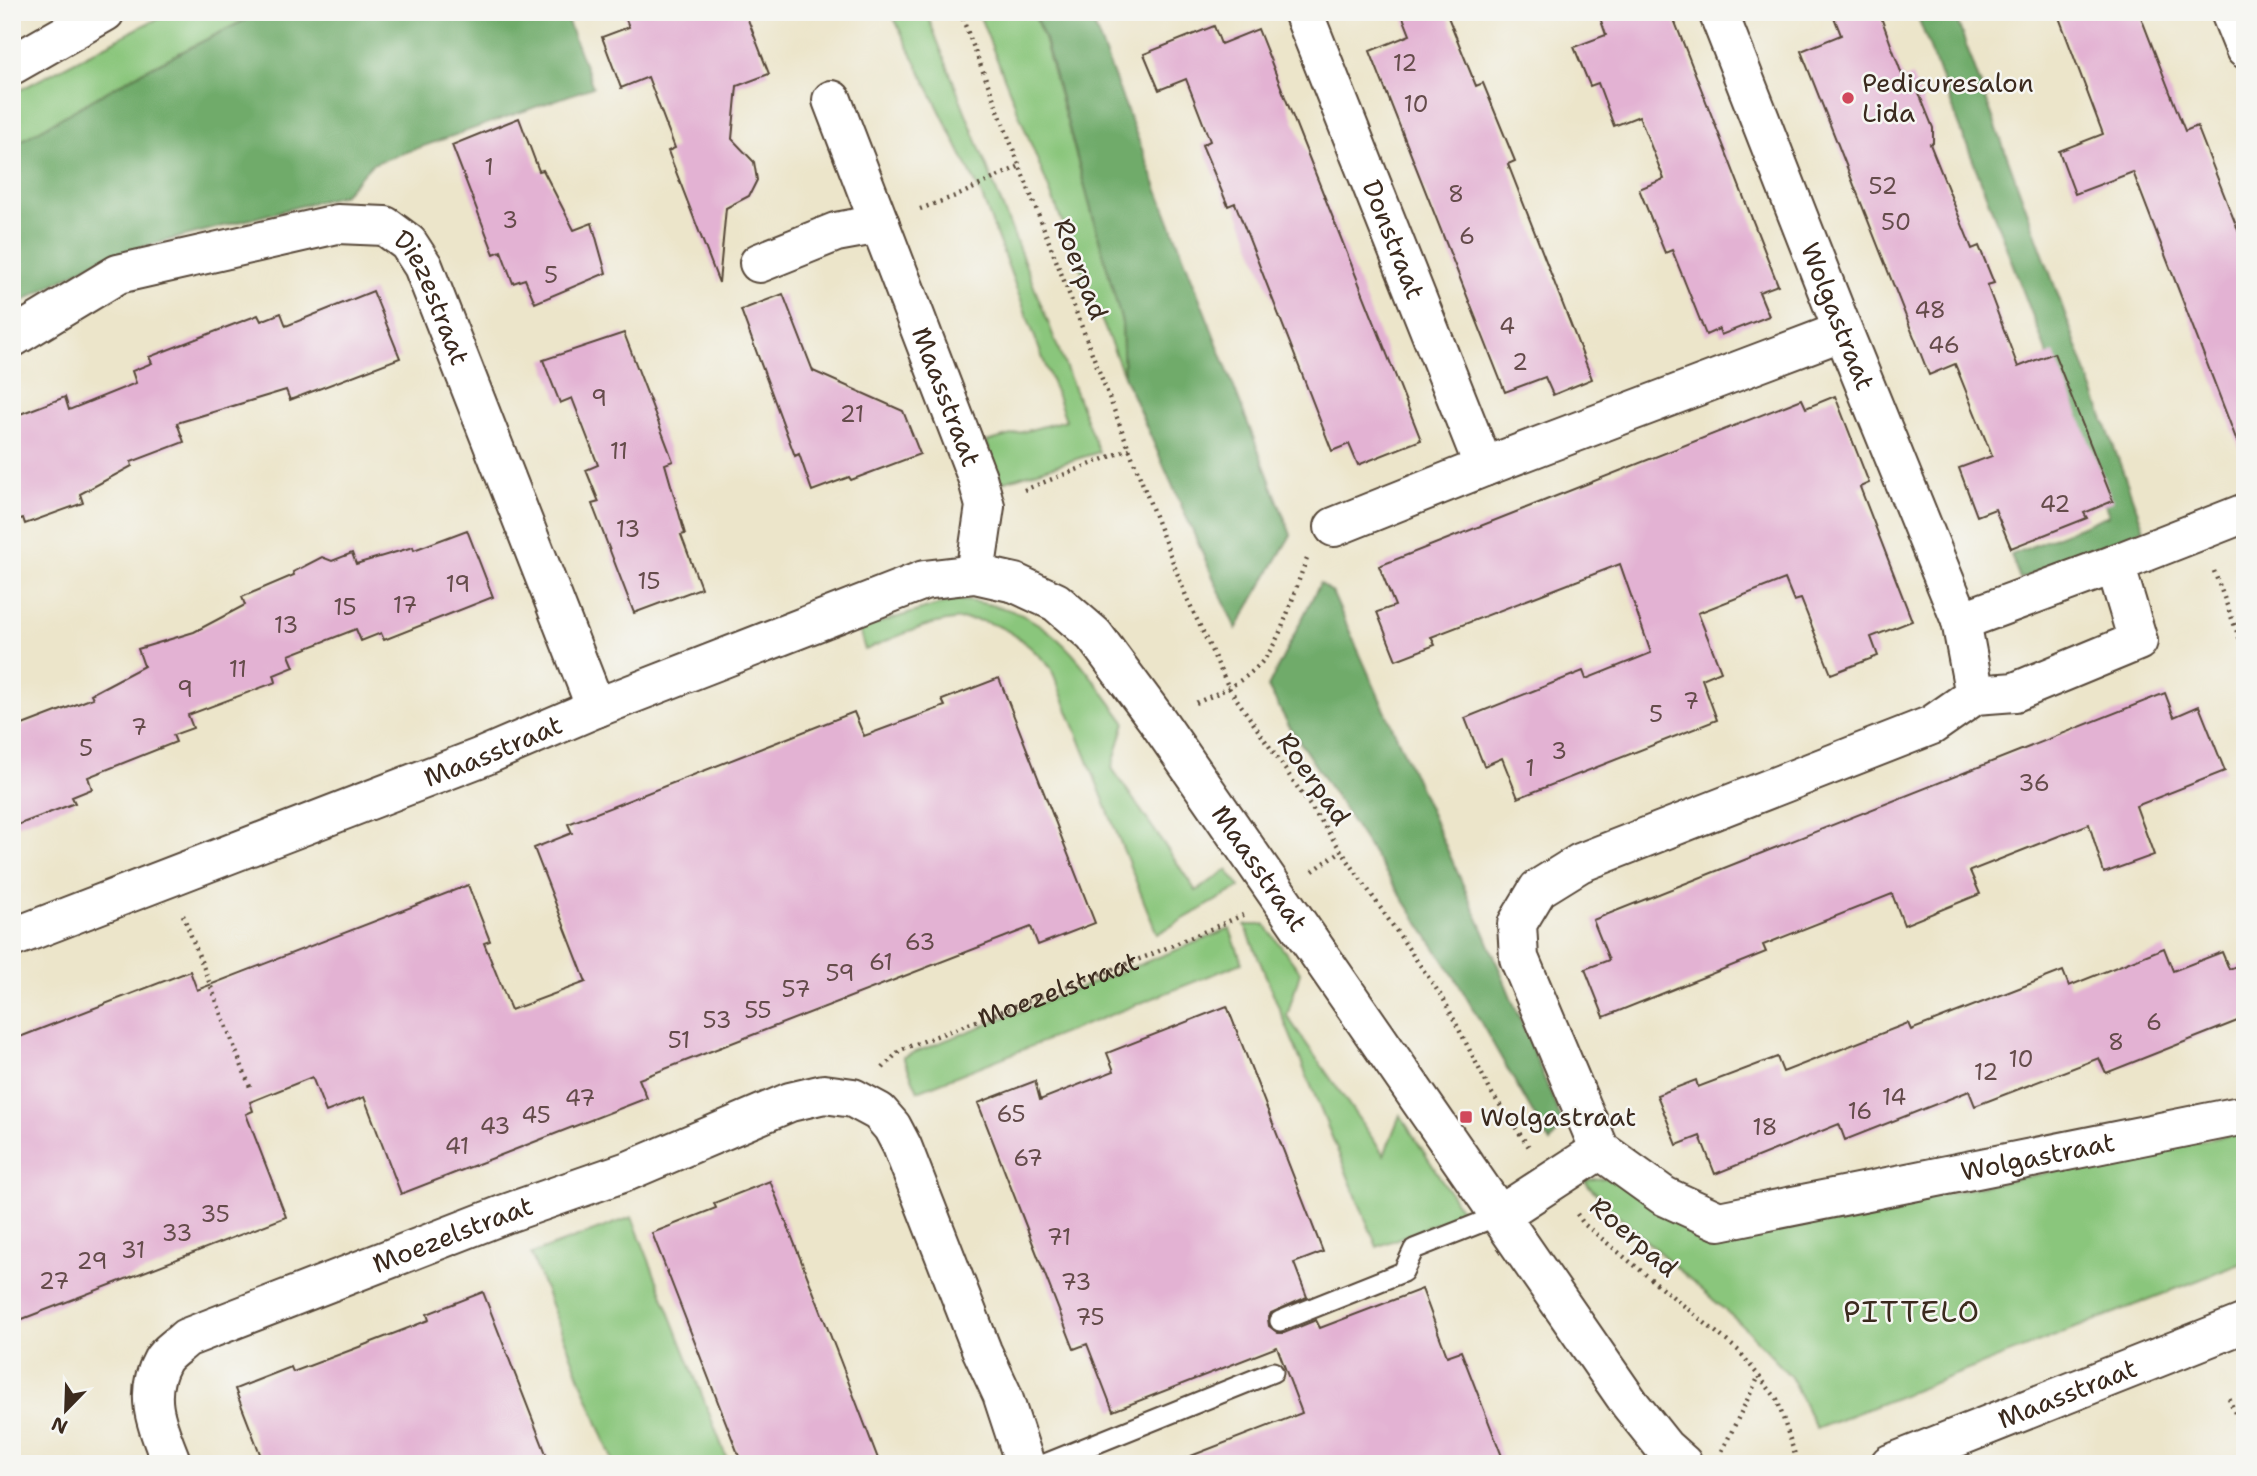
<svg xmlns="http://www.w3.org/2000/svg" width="2257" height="1476" font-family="'Shantell Sans',sans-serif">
  <rect width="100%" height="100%" fill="#f6f6f2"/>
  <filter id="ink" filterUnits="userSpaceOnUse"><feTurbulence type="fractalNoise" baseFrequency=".0143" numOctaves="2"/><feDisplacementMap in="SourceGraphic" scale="14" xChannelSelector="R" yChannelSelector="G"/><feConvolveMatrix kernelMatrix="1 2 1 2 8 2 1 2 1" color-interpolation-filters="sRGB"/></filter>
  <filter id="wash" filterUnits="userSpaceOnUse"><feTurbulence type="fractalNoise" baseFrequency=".00686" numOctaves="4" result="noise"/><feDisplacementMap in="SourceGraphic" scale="28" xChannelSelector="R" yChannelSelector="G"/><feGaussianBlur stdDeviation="1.57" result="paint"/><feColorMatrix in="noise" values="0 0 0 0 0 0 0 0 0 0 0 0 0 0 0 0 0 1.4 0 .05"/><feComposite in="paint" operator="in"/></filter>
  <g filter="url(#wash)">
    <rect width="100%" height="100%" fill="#ece5ca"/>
    <path fill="#8ac67b" stroke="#62784c" stroke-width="2" d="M 175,12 L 261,12 L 138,74 L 12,146 L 12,94 L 146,24 Z
      M 891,12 L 926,12 L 1099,452 L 1002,482 L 986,442 L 1066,420 L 981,194 Z
      M 978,12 L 1033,12 L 1044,39 L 1122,323 L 1124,376 Z
      M 954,600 C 1048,605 1073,652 1125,722 L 1112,768 L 1196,891 L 1227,870 L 1240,887 L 1157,934 L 1051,668 C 986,595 943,617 865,650 L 859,629 Z
      M 1245,925 L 1265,925 L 1300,972 L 1287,1016 L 1384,1155 L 1400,1115 L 1463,1213 L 1377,1247 Z
      M 1230,929 L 1242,963 L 918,1091 L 903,1057 Z
      M 2245,1132 L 2245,1262 L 1816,1429 L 1791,1377 L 1742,1325 L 1610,1209 L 1584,1180 L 1614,1177 L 1636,1189 L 1679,1225 L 1722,1239 Z
      M 632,1217 L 729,1464 L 614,1464 L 531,1254 Z"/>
    <path fill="#6fab6b" stroke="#556a44" stroke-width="2" d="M 261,12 L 564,12 L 593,87 L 372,164 L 343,195 L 104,257 L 12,307 L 12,146 L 138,74 Z
      M 1033,12 L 1089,12 L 1291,535 L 1236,629 L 1124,376 L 1122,323 L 1045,39 Z
      M 1916,12 L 1954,12 L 2144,529 L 2020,579 L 2011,555 L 2109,515 Z
      M 1320,583 L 1332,592 L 1485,934 L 1563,1124 L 1550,1143 L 1457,981 L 1288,724 L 1268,687 Z"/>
    <g id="blocks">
      <path fill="#e3b2d3" d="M 623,12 L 745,12 L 769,74 L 737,86 L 732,139 L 754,162 L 757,180 L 749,196 L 726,208 L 719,283 L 668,151 L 675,148 L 648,77 L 621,88 L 602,37 L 629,27 Z
        M 1401,12 L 1446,12 L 1476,86 L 1483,83 L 1515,161 L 1508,164 L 1592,379 L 1553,395 L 1545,377 L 1505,392 L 1370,51 L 1410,35 Z
        M 1598,12 L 1671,12 L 1778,285 L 1759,292 L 1769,316 L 1721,335 L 1719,329 L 1706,335 L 1672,250 L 1665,253 L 1639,189 L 1664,179 L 1639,116 L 1614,126 L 1598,83 L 1590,86 L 1574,47 L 1606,35 Z
        M 1832,12 L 1879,12 L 1904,80 L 1912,76 L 1933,128 L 1933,143 L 1930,144 L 1972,249 L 1979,246 L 1994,283 L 1987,285 L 2018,367 L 2054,353 L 2113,501 L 2084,513 L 2087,518 L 2011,548 L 1995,509 L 1977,516 L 1959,468 L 1992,456 L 1955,364 L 1929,375 L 1801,51 L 1841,35 Z
        M 2057,12 L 2139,12 L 2185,131 L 2197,126 L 2245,248 L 2245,454 L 2242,454 L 2133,172 L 2075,194 L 2059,151 L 2103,134 Z
        M 1214,26 L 1221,44 L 1258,29 L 1421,440 L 1358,465 L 1349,444 L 1332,451 L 1235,203 L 1228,206 L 1202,145 L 1210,141 L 1186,79 L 1159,90 L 1144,54 Z
        M 519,118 L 539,171 L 543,170 L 574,230 L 592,223 L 606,273 L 535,303 L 525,279 L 513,283 L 501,251 L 494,254 L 452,145 Z
        M 373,291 L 400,358 L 290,400 L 286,390 L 177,423 L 184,442 L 131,462 L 132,466 L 80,494 L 83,503 L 25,524 L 23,518 L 12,522 L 12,417 L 65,397 L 69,410 L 136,383 L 132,371 L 152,363 L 149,357 L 258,315 L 261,321 L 281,313 L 286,326 Z
        M 783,294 L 813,371 L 903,411 L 920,454 L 851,480 L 849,477 L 812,491 L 799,454 L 795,456 L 741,310 Z
        M 624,333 L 673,461 L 665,464 L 685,534 L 681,535 L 701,588 L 634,613 L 592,504 L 599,502 L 586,470 L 598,465 L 572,398 L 560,403 L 543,360 Z
        M 1835,396 L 1869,483 L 1860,487 L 1912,621 L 1871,637 L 1878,656 L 1831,674 L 1801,599 L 1794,601 L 1785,579 L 1698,613 L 1721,671 L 1702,679 L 1717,720 L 1518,798 L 1502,758 L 1484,766 L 1465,718 L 1583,671 L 1586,679 L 1651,653 L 1620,564 L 1431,637 L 1435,645 L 1396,660 L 1377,612 L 1395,606 L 1379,566 L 1802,399 L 1806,408 Z
        M 467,530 L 493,597 L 384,640 L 381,633 L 361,641 L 356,629 L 289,655 L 294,667 L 274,675 L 276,682 L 188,715 L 193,728 L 173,735 L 176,742 L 88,777 L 92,789 L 72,797 L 75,803 L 12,827 L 12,729 L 93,698 L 91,694 L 144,666 L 138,649 L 194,632 L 245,605 L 242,597 L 294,575 L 293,572 L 322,557 L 332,561 L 352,553 L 356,564 L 413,547 L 414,550 Z
        M 999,678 L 1095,923 L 1038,945 L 1031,927 L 639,1079 L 647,1098 L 401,1194 L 364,1097 L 326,1112 L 312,1077 L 250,1102 L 253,1111 L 246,1114 L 286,1217 L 12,1323 L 12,1040 L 190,971 L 197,990 L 468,885 L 490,941 L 484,943 L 511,1010 L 586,982 L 534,848 L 572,833 L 568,824 L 854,712 L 864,736 L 945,706 L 942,700 Z
        M 2165,693 L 2174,717 L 2199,706 L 2225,771 L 2136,806 L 2154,855 L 2104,873 L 2089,824 L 1970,871 L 1980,894 L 1904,925 L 1892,894 L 1763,945 L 1766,952 L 1604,1017 L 1585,969 L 1609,960 L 1593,920 Z
        M 2164,948 L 2173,971 L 2222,952 L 2229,969 L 2245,963 L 2245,1018 L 2106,1073 L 2099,1058 L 1975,1106 L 1969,1091 L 1845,1140 L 1839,1124 L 1715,1174 L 1700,1136 L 1677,1145 L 1657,1095 L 1696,1080 L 1698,1087 L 1777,1057 L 1783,1072 L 1908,1023 L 1911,1030 L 2063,971 L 2069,986 Z
        M 1227,1006 L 1323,1252 L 1294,1263 L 1307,1297 L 1271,1313 L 1268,1319 L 1269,1326 L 1278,1333 L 1284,1333 L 1316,1320 L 1320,1328 L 1422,1289 L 1447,1356 L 1461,1351 L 1505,1464 L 1178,1464 L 1178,1461 L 1302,1413 L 1277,1347 L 1113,1411 L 1087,1344 L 1074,1349 L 978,1103 L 1035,1081 L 1040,1100 L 1114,1071 L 1107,1053 Z
        M 770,1181 L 840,1360 L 880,1464 L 742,1464 L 669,1276 L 652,1233 L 716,1208 L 714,1203 Z
        M 483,1292 L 550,1464 L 264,1464 L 235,1389 L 291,1367 L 293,1372 L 359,1347 L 429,1320 L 427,1314 Z"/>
    </g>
  </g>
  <g filter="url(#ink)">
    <use href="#blocks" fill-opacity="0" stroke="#564638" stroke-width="2"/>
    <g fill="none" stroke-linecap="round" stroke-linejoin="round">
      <defs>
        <path id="lane" d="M 1280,1321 L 1403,1272 L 1414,1249 L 1500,1215
          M 1045,1464 L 1273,1372"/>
        <g id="street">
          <path id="s2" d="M 1303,12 L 1484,467"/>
          <path id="s3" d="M 1718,12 L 1843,331 L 1961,621 L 2115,564 L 2138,641 L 2015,692 L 1975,695 L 1932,725 L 1580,863 L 1538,889 L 1517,924 L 1519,958 L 1600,1150 L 1664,1196 L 1719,1221 L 2245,1115"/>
          <path d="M 2230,12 L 2245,49"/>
          <path id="s4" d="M 832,100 L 977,477 L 985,506 L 975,574"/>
          <path d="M 759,263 L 836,232 L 880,224"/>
          <path id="s5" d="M 12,338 L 118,274 L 337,224 L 385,226 L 408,243 L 423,266 L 596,708"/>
          <path d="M 1334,527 L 1484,467 L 1843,331"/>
          <path d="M 2115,564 L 2245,513"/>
          <path d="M 1961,621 L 1975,695"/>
          <path id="s6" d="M 12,938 L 484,756 L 596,708 L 924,580 L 975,574 L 1015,583 L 1056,602 L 1094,635 L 1157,720 L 1630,1404 L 1665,1448 L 1683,1464"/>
          <path d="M 1500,1215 L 1600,1150"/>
          <path id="s7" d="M 172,1464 C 159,1430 142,1397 162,1361 C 166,1353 179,1345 186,1338 L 505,1214 L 628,1171 L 790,1102 L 824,1094 L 853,1098 L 879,1112 L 892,1127 L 902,1146 L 982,1351 L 1002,1394 L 1025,1464"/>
          <path id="s8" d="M 1890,1464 L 2245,1323"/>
        </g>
        <path id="primary" d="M 12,65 L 105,12"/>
      </defs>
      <use href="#lane" stroke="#564638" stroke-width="23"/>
      <use href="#street" stroke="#564638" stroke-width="42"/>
      <use href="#primary" stroke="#564638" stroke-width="42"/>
      <g stroke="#564638" stroke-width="4.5" stroke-dasharray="2 5" stroke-linecap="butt">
        <path d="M 960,12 L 1186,596 L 1229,688 L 1444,1000 L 1491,1092 L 1529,1147"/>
        <path d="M 920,209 L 961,194 L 1020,166"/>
        <path d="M 1024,490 L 1130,449"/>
        <path d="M 2214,571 L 2245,653"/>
        <path d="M 1196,703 C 1218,693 1240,684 1257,667 C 1283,643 1293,591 1307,559"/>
        <path d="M 1313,871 L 1341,851"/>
        <path d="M 183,915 L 250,1087"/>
        <path id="s1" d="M 883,1068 L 900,1050 L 1150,955 L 1243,915"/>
        <path d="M 1577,1214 L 1584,1224 L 1739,1351 L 1777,1399 L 1798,1464"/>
        <path d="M 2229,1398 L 2245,1438"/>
        <path d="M 1722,1451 L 1759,1376"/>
      </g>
      <use href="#lane" stroke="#fff" stroke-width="19"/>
      <use href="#street" stroke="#fff" stroke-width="38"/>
      <use href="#primary" stroke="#fff" stroke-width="38"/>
    </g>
  </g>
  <g fill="#d1495b" stroke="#f6f6f2" stroke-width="2.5">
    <circle cx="1848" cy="98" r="7"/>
    <rect x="1459" y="1110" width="14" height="14" rx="3.5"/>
  </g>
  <g text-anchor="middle" stroke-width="5" stroke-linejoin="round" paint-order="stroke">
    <g font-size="23" fill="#654c4b">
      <text x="1405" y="71">12</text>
      <text x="1416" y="112">10</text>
      <text x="489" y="175">1</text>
      <text x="1883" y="194">52</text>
      <text x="1456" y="202">8</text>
      <text x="510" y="228">3</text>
      <text x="1896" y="230">50</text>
      <text x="1467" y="244">6</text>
      <text x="551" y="283">5</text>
      <text x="1930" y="318">48</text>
      <text x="1507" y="334">4</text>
      <text x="1944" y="353">46</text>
      <text x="1520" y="370">2</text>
      <text x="599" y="406">9</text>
      <text x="852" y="422">21</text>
      <text x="619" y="459">11</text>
      <text x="2055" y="512">42</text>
      <text x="628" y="537">13</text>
      <text x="649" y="589">15</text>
      <text x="458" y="592">19</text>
      <text x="405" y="613">17</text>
      <text x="345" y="615">15</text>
      <text x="286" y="633">13</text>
      <text x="238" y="677">11</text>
      <text x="185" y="697">9</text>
      <text x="1691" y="709">7</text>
      <text x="1656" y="722">5</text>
      <text x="139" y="735">7</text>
      <text x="86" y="756">5</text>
      <text x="1559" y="759">3</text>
      <text x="1530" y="776">1</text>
      <text x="2034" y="791">36</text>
      <text x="920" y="950">63</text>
      <text x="881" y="970">61</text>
      <text x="840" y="981">59</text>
      <text x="796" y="997">57</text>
      <text x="758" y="1018">55</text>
      <text x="717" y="1028">53</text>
      <text x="2154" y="1030">6</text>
      <text x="679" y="1048">51</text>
      <text x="2116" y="1050">8</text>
      <text x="2021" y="1067">10</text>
      <text x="1986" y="1080">12</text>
      <text x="1894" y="1105">14</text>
      <text x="580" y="1106">47</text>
      <text x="1860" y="1119">16</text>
      <text x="1011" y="1122">65</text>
      <text x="536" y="1123">45</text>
      <text x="495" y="1134">43</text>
      <text x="1765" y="1135">18</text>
      <text x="457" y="1154">41</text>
      <text x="1028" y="1166">67</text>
      <text x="215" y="1222">35</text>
      <text x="177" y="1241">33</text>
      <text x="1059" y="1245">71</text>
      <text x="133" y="1258">31</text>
      <text x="92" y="1269">29</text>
      <text x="54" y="1289">27</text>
      <text x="1076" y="1290">73</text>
      <text x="1090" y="1325">75</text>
    </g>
    <g font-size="26" fill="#3b2a1e" stroke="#f6f6f2" text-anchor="start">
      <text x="1862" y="92">Pedicuresalon<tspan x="1862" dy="30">Lida</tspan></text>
      <text x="1480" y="1126">Wolgastraat</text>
    </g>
    <g font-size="26" fill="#3b2a1e" stroke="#f6f6f2">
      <text dy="9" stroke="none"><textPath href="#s2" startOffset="245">Donstraat</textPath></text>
      <text transform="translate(1081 269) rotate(69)" y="9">Roerpad</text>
      <text dy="9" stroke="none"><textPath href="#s5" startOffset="485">Diezestraat</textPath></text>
      <text dy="9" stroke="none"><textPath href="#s3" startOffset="327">Wolgastraat</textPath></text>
      <text dy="9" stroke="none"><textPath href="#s4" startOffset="318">Maasstraat</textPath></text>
      <text dy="9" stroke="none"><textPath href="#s6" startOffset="516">Maasstraat</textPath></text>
      <text transform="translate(1314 779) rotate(55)" y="9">Roerpad</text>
      <text dy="9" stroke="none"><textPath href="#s6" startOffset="1454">Maasstraat</textPath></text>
      <text dy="9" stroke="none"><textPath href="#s1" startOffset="194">Moezelstraat</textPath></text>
      <text dy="9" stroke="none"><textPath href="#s3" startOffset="2301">Wolgastraat</textPath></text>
      <text dy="9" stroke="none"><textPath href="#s7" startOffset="427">Moezelstraat</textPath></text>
      <text transform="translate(1634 1237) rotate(41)" y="9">Roerpad</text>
      <text dy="9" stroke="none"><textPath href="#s8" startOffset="191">Maasstraat</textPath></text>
    </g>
    <g font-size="30" letter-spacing="2" fill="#3b2a1e" stroke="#f6f6f2">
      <text x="1912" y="1322">PITTELO</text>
    </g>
  </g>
  <rect width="2257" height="1476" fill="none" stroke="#f6f6f2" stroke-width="42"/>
  <g transform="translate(66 1410) rotate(203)" stroke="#f6f6f2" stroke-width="5" paint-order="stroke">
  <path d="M0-5L12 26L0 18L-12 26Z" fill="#3b2a1e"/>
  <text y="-10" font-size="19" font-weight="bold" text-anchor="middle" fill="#3b2a1e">N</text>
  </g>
</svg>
